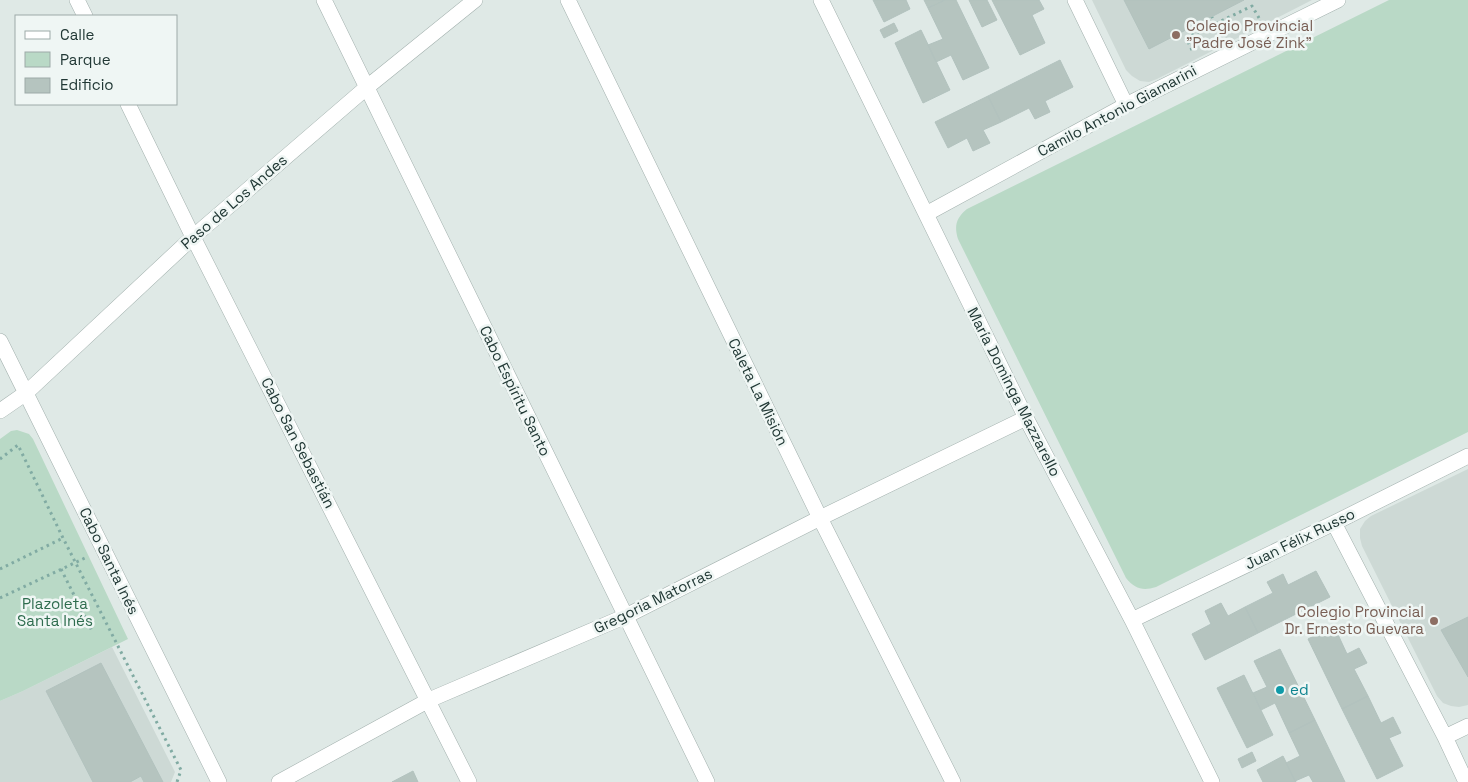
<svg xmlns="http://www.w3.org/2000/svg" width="1468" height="782" font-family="'Space Grotesk',sans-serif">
  <rect width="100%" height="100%" fill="#dfe9e6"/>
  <path fill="#cdd9d5" d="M 1092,0 L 1312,0 L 1157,79 L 1149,82 L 1140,81 L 1132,76 L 1126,70 Z
    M 1468,469 L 1468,705 L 1459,707 L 1451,706 L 1443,703 L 1437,696 L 1362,546 L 1360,538 L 1360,529 L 1365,521 L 1371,516 Z
    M 112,647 L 175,772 L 171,782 L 0,782 L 0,701 L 23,691 Z"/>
  <path fill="#b9d9c6" d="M 1389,0 L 1468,0 L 1468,432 L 1156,587 C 1143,591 1135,589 1126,578 L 958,239 C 954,226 956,218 967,209 Z
    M 17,430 L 29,434 L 33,439 L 128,639 L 23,691 L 0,701 L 0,439 L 11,431 Z"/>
  <path fill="#b5c4bf" stroke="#b2c2be" d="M 873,0 L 906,0 L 910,9 L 884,22 Z
    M 924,0 L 945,0 L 928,8 Z
    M 945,0 L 956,0 L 989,68 L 963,80 L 951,55 L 936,62 L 928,45 L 943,39 L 928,8 Z
    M 969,0 L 987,0 L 997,20 L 982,27 Z
    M 992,0 L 1039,0 L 1044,9 L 1032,15 L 1045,43 L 1020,55 Z
    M 1124,0 L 1244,0 L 1149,49 Z
    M 894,23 L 898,31 L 884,38 L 880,30 Z
    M 921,30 L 950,90 L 923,103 L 895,43 Z
    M 1060,60 L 1073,87 L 1045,101 L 1050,112 L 1035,119 L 1029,108 L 1001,122 L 988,96 Z
    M 988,96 L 1001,122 L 983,130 L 990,143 L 973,151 L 967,138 L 948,148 L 935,122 Z
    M 1316,571 L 1330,597 L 1258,633 L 1245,607 L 1273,593 L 1267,582 L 1283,574 L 1288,585 Z
    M 1221,603 L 1228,616 L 1245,607 L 1258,633 L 1205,660 L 1192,634 L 1211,624 L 1205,611 Z
    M 1468,617 L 1468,677 L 1441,630 Z
    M 1334,626 L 1347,654 L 1359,648 L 1367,663 L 1354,669 L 1368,696 L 1342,709 L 1308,639 Z
    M 1280,649 L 1315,720 L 1289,733 L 1275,703 L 1261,710 L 1253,693 L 1267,687 L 1254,661 Z
    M 101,663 L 163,782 L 144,782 L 141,776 L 130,782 L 93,782 L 46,691 Z
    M 1244,675 L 1273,735 L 1247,748 L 1217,688 Z
    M 1368,696 L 1381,723 L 1393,717 L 1401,733 L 1389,738 L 1403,766 L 1377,779 L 1342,709 Z
    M 1315,720 L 1345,782 L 1313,782 L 1309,775 L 1295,781 L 1286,763 L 1300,756 L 1289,733 Z
    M 1252,752 L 1256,761 L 1242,768 L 1238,759 Z
    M 1283,756 L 1296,782 L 1263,782 L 1257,770 Z
    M 413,771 L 418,782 L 392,782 Z"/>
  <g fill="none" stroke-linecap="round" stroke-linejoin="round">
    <defs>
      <path id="minor" d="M 77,0 L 85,16
        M 324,0 L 707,782
        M 568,0 L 820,518 L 953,782
        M 821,0 L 1026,418 L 1132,620 L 1212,782
        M 1075,0 L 1126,105
        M 128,104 L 193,237 L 469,782
        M 926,214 L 1126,105 L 1338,0
        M 0,341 L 219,782
        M 0,411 L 26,393 L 193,237 L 366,88 L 475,0
        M 1334,523 L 1445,737 L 1466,782
        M 1132,620 L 1334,523 L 1468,456
        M 1445,737 L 1468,726
        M 279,782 L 429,700 L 626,616 L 820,518 L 1026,418"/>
    </defs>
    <use href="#minor" stroke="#a2b0ad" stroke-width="16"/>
    <path stroke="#81aba3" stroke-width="3" stroke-dasharray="2.5 4" stroke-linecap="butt" d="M 1222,34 L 1215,24 L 1252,6 L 1259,18
      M 1192,50 L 1186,38 L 1215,24 L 1212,17
      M 0,459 L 18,445 L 63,538 L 181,770 L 177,782
      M 0,569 L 63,538
      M 61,569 L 92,631
      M 0,598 L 85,558"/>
    <use href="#minor" stroke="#fff" stroke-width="15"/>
  </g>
  <g fill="#8d6e63" stroke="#eff6f4" stroke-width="2">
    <circle cx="1176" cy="35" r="5"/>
    <circle cx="1434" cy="621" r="5"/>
  </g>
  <circle fill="#0f9aa8" stroke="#eff6f4" stroke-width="2" cx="1280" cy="690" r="5"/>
  <g text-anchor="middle" stroke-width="5" stroke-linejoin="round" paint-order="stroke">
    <g font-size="15" fill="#785e54" stroke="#eff6f4" text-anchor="start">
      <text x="1186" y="31">Colegio Provincial<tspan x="1186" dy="17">"Padre José Zink"</tspan></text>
      <text x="1424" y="617" text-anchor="end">Colegio Provincial<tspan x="1424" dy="17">Dr. Ernesto Guevara</tspan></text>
    </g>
    <g font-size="15" fill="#213835" stroke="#eff6f4">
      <text transform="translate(1117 111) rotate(-28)" y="5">Camilo Antonio Giamarini</text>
      <text transform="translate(234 202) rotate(-41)" y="5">Paso de Los Andes</text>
      <text transform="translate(515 391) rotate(64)" y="5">Cabo Espíritu Santo</text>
      <text transform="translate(758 392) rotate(64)" y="5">Caleta La Misión</text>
      <text transform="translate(1014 392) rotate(63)" y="5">María Dominga Mazzarello</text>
      <text transform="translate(298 443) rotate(63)" y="5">Cabo San Sebastián</text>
      <text transform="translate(1300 539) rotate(-26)" y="5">Juan Félix Russo</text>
      <text transform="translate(109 561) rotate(64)" y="5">Cabo Santa Inés</text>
      <text transform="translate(653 601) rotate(-26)" y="5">Gregoria Matorras</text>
    </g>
    <g font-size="15" fill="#2e6c4e" stroke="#eff6f4">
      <text x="55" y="609">Plazoleta<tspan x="55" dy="17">Santa Inés</tspan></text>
    </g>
    <g font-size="15" fill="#0d838f" stroke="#eff6f4" text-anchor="start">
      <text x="1290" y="695">ed</text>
    </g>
  </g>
  <rect x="15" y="15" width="162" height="90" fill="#eff6f4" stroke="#9daaa8"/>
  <rect x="25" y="31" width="25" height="8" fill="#ffffff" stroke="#9daaa8"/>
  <text x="60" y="40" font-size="15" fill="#213835">Calle</text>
  <rect x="25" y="52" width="25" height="15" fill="#b9d9c6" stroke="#9daaa8"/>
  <text x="60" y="65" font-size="15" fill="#213835">Parque</text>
  <rect x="25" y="78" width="25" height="15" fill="#b5c4bf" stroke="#9daaa8"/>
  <text x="60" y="90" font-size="15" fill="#213835">Edificio</text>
</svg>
